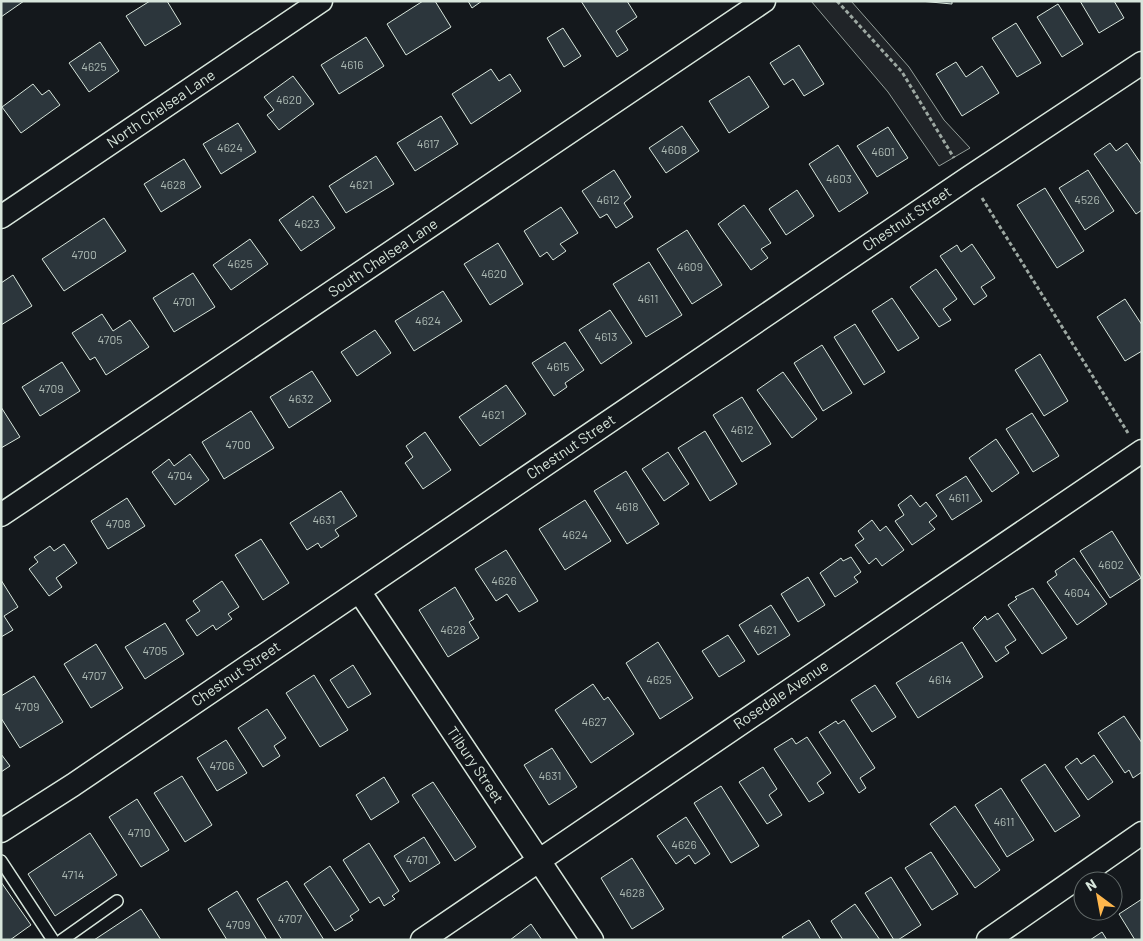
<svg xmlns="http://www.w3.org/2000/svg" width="1143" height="941" font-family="Barlow,sans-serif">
  <rect width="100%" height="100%" fill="#14181c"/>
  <path fill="#202428" stroke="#939e99" d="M 811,1 L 851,1 L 909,67 L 944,120 L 970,148 L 939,166 L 888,92 Z"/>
  <path fill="#2c363c" stroke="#d8e6dc" d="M 1,1 L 24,1 L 1,17 Z
    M 150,1 L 167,1 L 181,24 L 145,46 L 126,16 Z
    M 423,1 L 435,1 L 451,27 L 406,55 L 387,24 Z
    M 468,1 L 482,1 L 472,8 Z
    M 581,1 L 627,1 L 637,17 L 616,31 L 628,50 L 617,57 Z
    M 920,1 L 952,1 L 952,4 Z
    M 1080,1 L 1114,1 L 1124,18 L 1099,33 Z
    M 1058,4 L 1083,44 L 1062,57 L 1037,17 Z
    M 1016,23 L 1041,63 L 1017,77 L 992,38 Z
    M 563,28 L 581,56 L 564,67 L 547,38 Z
    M 366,37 L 384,66 L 339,94 L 321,65 Z
    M 100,42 L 119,71 L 89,92 L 69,63 Z
    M 799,45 L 824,84 L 804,96 L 793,79 L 784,85 L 770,63 Z
    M 956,62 L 966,77 L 982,66 L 999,93 L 962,116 L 936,74 Z
    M 491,69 L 499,81 L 510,74 L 521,91 L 471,124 L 452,94 Z
    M 293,76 L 314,104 L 279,130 L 267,115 L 274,110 L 264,97 Z
    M 749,76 L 769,107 L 729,133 L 709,101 Z
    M 33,84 L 42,95 L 49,90 L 60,105 L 21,133 L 2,107 Z
    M 441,116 L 458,144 L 415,171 L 397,143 Z
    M 238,123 L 256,152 L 221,174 L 203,144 Z
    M 682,126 L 699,151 L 666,173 L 649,148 Z
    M 888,127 L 908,158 L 877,177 L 857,146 Z
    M 1110,143 L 1116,151 L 1127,143 L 1142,165 L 1142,210 L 1136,214 L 1094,154 Z
    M 838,145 L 868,193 L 839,212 L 809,164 Z
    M 376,156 L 394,184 L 346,213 L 329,186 Z
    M 184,159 L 201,187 L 161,212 L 144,184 Z
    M 614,170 L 631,197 L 624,203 L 633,217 L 616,228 L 607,214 L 600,218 L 582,191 Z
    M 1088,170 L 1114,211 L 1085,230 L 1059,188 Z
    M 1045,188 L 1084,251 L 1057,268 L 1017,205 Z
    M 797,190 L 814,216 L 786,235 L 769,209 Z
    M 313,196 L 335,228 L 301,251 L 279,220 Z
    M 744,205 L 771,243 L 761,249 L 768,258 L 751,270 L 718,224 Z
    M 561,207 L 578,233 L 560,244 L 566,251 L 553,260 L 547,252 L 540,257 L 524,231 Z
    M 104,218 L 126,251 L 64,291 L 42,259 Z
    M 687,230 L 722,285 L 692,304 L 657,249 Z
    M 250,239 L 268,264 L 231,290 L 213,265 Z
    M 498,243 L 523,284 L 490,305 L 464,264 Z
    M 972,244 L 995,278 L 981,287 L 987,296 L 974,305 L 940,256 L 957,245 L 961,252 Z
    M 649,262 L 682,315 L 646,337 L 613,284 Z
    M 936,269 L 957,299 L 943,309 L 951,320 L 939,327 L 910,287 Z
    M 193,273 L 215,307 L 174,332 L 153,298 Z
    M 13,275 L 32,306 L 1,325 L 1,283 Z
    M 443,291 L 462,321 L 414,351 L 395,321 Z
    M 892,298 L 919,338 L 898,351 L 872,311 Z
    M 1125,299 L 1142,325 L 1142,351 L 1125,361 L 1097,317 Z
    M 610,310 L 632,343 L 601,364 L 579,330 Z
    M 102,314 L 113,331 L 130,320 L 149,347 L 106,375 L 95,357 L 90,360 L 72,333 Z
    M 855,324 L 885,372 L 864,385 L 834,337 Z
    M 375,330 L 391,353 L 357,376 L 341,352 Z
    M 565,342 L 584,370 L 565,383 L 567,387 L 554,396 L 532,363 Z
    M 822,345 L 852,393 L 823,411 L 794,363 Z
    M 1040,354 L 1068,401 L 1044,416 L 1015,370 Z
    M 62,362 L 80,391 L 40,416 L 22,387 Z
    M 312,371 L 331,401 L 289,428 L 270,397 Z
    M 783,372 L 817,419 L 792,438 L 757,390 Z
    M 506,385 L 526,414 L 480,446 L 459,417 Z
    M 742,397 L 771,444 L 742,462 L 713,415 Z
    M 1,407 L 20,437 L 1,448 Z
    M 251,411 L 274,448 L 224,479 L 202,442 Z
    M 1032,413 L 1059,456 L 1033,472 L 1006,429 Z
    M 705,431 L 737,484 L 710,501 L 678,448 Z
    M 425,432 L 451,470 L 423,489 L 405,463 L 413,457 L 406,446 Z
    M 996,439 L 1019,473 L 992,492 L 969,458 Z
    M 668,452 L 689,484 L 664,501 L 642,469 Z
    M 190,454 L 209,480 L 175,505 L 152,472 L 169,459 L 174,466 Z
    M 626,471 L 659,524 L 627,544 L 594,491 Z
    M 966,476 L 982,501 L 952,520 L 936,495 Z
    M 341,491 L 357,516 L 335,530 L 339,536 L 321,548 L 318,543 L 307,550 L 290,523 Z
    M 911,495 L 920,507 L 926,502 L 937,516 L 929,522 L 935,529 L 912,545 L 895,521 L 904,515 L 898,505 Z
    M 127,498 L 145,526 L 108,549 L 91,521 Z
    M 585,500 L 611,541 L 565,570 L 539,529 Z
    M 872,520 L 880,531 L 886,526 L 904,550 L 882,566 L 876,558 L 869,564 L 855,545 L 864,539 L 858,531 Z
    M 1112,531 L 1141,578 L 1110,598 L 1080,551 Z
    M 261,539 L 289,583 L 263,600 L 235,555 Z
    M 64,544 L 77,563 L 56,578 L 62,587 L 49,596 L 29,569 L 38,562 L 34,557 L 50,546 L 54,551 Z
    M 506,550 L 538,601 L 519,612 L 507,594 L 496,601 L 475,569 Z
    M 851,557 L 861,572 L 854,577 L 858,582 L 835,597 L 820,573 L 841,558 L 843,561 Z
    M 1074,558 L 1107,604 L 1077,625 L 1047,582 L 1057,575 L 1055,571 Z
    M 808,577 L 825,605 L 798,622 L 781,594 Z
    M 1,580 L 18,607 L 4,616 L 13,630 L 1,637 Z
    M 222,581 L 239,607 L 228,614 L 232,619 L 216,630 L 213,625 L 197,636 L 186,620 L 200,611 L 193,601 Z
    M 455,587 L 474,619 L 469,622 L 479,638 L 448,657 L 419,610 Z
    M 1033,588 L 1067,638 L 1042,654 L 1008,605 L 1017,599 L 1015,597 Z
    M 771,605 L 790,635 L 758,655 L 739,625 Z
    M 998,613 L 1016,640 L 1005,647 L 1009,653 L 996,662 L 973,628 L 985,616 L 987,620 Z
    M 165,623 L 184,654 L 145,679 L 125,647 Z
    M 728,635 L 745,661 L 719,677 L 702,651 Z
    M 658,642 L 693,698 L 660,719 L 626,663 Z
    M 962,642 L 983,677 L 918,718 L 896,683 Z
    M 96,644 L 123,688 L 91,708 L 64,664 Z
    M 353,665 L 371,694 L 348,708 L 330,680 Z
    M 314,675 L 348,730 L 320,747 L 286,693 Z
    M 34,676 L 63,722 L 20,748 L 1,718 L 1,696 Z
    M 593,684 L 604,700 L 608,697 L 634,734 L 591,763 L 555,710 Z
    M 875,685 L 896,717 L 872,732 L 851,700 Z
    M 267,709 L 286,738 L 274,746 L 280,756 L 263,767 L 238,728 Z
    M 1124,716 L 1142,743 L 1142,772 L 1133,778 L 1129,770 L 1125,773 L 1098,733 Z
    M 844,720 L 875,768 L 860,778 L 866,788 L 859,793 L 819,732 L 836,721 L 838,724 Z
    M 807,737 L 831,773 L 817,783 L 824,793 L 809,802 L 774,749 L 792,738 L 796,744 Z
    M 226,740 L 247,773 L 217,791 L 197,758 Z
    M 552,748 L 577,787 L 549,805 L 524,765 Z
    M 1,754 L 10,766 L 1,772 Z
    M 1094,755 L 1113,782 L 1088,800 L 1065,767 L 1077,758 L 1081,764 Z
    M 1045,764 L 1080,816 L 1055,832 L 1021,780 Z
    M 763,767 L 777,789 L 769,795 L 782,815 L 767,824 L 739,782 Z
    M 182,776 L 212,825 L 185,842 L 154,793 Z
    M 384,777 L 399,802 L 371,820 L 356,795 Z
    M 433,782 L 476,847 L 455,861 L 412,795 Z
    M 721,786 L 759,846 L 731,863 L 694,803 Z
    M 1001,788 L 1034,840 L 1007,857 L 975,805 Z
    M 137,799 L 169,850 L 141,867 L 109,817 Z
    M 955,806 L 1000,870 L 975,888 L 930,824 Z
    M 686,817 L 710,854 L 695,864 L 689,855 L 676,864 L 657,836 Z
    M 90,833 L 117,875 L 55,916 L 28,874 Z
    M 424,837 L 440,863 L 410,882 L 394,856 Z
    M 369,843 L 399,891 L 392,896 L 395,899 L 384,906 L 379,897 L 370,903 L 343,860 Z
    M 931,852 L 958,894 L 932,910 L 905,868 Z
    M 632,858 L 664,909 L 632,929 L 601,878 Z
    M 330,866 L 359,910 L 350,916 L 353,920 L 335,931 L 304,884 Z
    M 891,877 L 921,925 L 898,940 L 894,940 L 865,893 Z
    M 287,881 L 324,940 L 282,940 L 257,899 Z
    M 1,882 L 31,925 L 10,940 L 1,940 Z
    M 237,891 L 267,940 L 227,940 L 208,909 Z
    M 1142,899 L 1142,940 L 1135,940 L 1119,914 Z
    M 855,904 L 880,940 L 843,940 L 831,921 Z
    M 141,909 L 161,940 L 94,940 Z
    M 809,920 L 821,940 L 784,940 L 782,937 Z
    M 531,924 L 542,940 L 510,940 Z
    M 1102,932 L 1107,940 L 1090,940 Z"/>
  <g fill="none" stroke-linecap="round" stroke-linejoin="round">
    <defs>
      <path id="lane" d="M 1,861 L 53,940
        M 62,940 L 117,901"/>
      <path id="street" d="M 1,217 L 321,1
        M 1,515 L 764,1
        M 359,591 L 592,940
        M 1,831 L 73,785 L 968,178 L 1142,63
        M 422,940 L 1142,451
        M 988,940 L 1142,833"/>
    </defs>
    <use href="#lane" stroke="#d8e6dc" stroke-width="14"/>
    <use href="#street" stroke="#d8e6dc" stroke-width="25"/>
    <path stroke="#9da8a2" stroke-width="3" stroke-dasharray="4 2.5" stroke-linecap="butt" d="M 837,1 L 902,72 L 954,158
      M 982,198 L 1128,433"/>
    <use href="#lane" stroke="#14181c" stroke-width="11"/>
    <use href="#street" stroke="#14181c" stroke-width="22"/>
  </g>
  <g text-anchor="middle" stroke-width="4" stroke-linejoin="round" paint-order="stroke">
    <g font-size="12" fill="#adbab4">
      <text x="352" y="69">4616</text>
      <text x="94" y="71">4625</text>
      <text x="289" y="104">4620</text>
      <text x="428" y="148">4617</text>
      <text x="230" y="152">4624</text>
      <text x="674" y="154">4608</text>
      <text x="883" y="156">4601</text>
      <text x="839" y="183">4603</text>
      <text x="173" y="189">4628</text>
      <text x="361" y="189">4621</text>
      <text x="608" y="204">4612</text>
      <text x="1087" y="204">4526</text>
      <text x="307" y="228">4623</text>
      <text x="84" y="259">4700</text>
      <text x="240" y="268">4625</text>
      <text x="690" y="271">4609</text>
      <text x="494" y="278">4620</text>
      <text x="648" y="303">4611</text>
      <text x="184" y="306">4701</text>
      <text x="428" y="325">4624</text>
      <text x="606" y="341">4613</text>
      <text x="110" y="344">4705</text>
      <text x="558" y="371">4615</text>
      <text x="51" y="393">4709</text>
      <text x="301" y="403">4632</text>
      <text x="493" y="419">4621</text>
      <text x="742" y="434">4612</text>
      <text x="238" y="449">4700</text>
      <text x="180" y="480">4704</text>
      <text x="959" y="502">4611</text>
      <text x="627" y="511">4618</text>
      <text x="324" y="524">4631</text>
      <text x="118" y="528">4708</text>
      <text x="575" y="539">4624</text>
      <text x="1111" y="569">4602</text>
      <text x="504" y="585">4626</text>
      <text x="1077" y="597">4604</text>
      <text x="453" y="634">4628</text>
      <text x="765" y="634">4621</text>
      <text x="155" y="655">4705</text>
      <text x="94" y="680">4707</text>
      <text x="659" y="684">4625</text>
      <text x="940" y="684">4614</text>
      <text x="27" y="711">4709</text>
      <text x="594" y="726">4627</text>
      <text x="222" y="770">4706</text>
      <text x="550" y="780">4631</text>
      <text x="1004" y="826">4611</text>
      <text x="139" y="837">4710</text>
      <text x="684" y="849">4626</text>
      <text x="417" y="864">4701</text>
      <text x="73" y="879">4714</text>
      <text x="632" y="897">4628</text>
      <text x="290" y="923">4707</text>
      <text x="238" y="929">4709</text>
    </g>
    <g font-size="15" fill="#d8e6dc" stroke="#14181c">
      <text transform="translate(161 109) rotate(-34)" y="5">North Chelsea Lane</text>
      <text transform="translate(907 219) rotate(-34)" y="5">Chestnut Street</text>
      <text transform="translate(383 258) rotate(-34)" y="5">South Chelsea Lane</text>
      <text transform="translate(571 447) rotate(-34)" y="5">Chestnut Street</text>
      <text transform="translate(236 674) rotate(-34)" y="5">Chestnut Street</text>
      <text transform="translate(781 695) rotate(-34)" y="5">Rosedale Avenue</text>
      <text transform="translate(475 765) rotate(56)" y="5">Tilbury Street</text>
    </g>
  </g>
  <rect width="1143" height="941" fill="none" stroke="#d8e6dc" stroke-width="5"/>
  <g transform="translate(1098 896) rotate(328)"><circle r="24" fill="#14181c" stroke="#626a69"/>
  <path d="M0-4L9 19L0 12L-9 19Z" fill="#ffb74d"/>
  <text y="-8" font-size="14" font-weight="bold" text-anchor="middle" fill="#d8e6dc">N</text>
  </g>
</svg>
